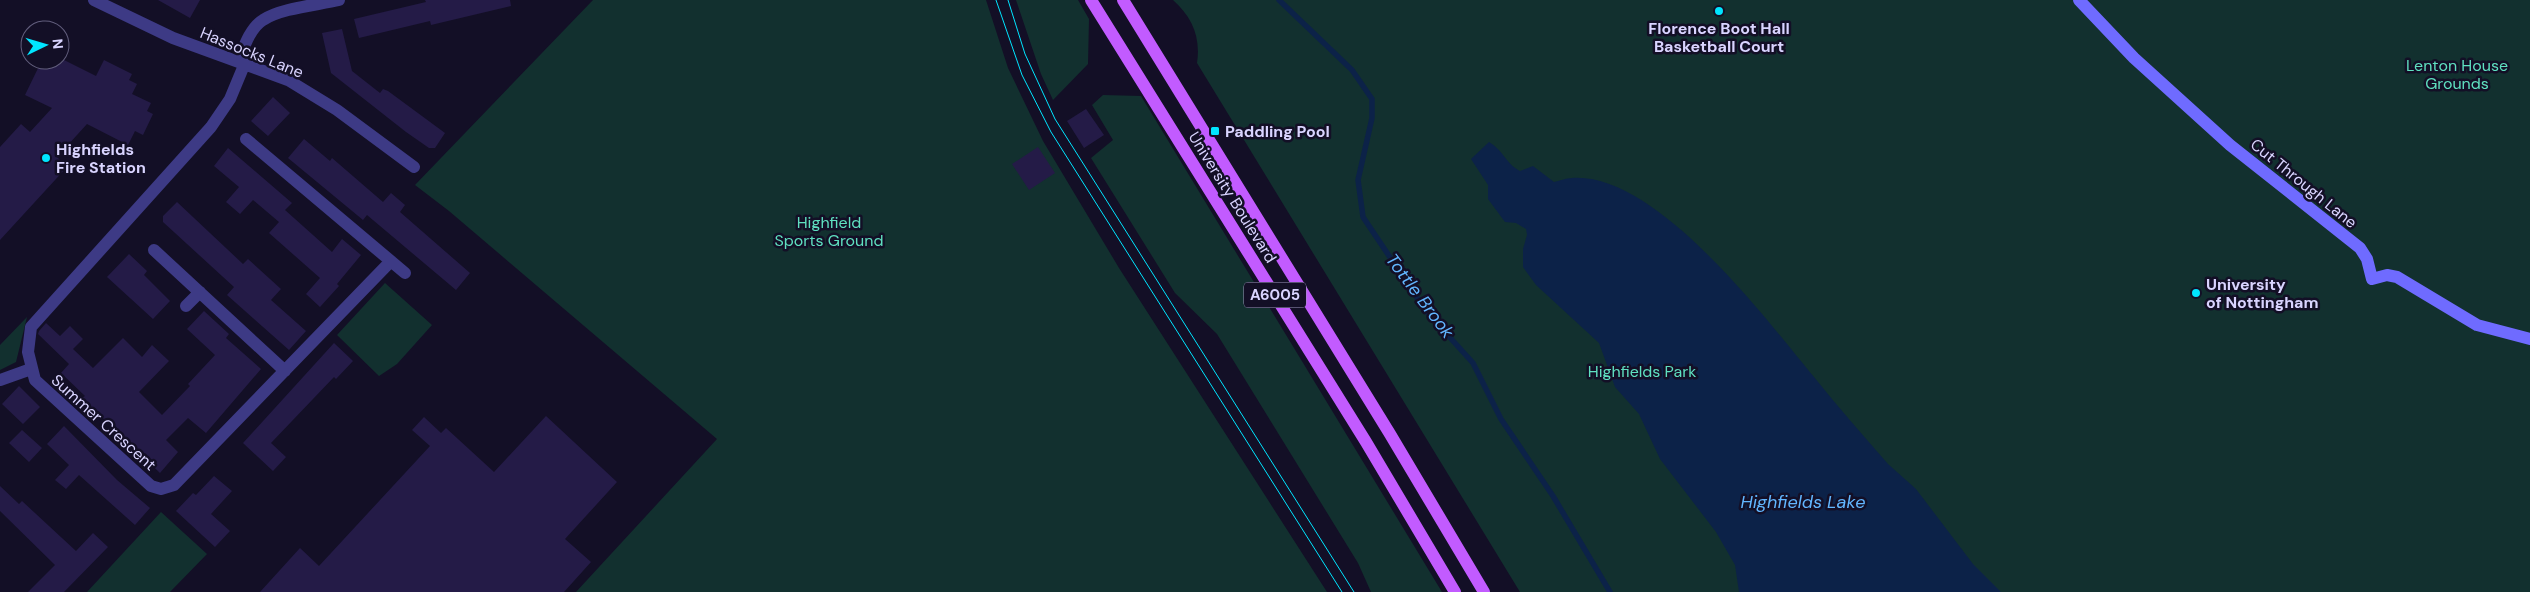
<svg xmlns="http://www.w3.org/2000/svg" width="2530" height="592" font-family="'DM Sans',sans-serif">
  <rect width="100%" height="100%" fill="#130f26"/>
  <path fill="#12302f" d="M 593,0 L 986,0 L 1008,68 L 1043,141 L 1119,268 L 1327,592 L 576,592 L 717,439 L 449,211 L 415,185 Z
    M 1016,0 L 1078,0 L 1089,19 L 1088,64 L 1053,100 L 1041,74 Z
    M 1173,0 L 2530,0 L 2530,592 L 1520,592 L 1197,63 C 1201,37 1192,17 1173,0 Z
    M 1103,95 L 1141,96 L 1442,592 L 1371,592 L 1358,563 L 1217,334 L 1175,293 L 1091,158 L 1113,140 L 1092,105 Z
    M 385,283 L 432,325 L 397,364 L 379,376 L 337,335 Z
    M 27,317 L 16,362 L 0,370 L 0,345 Z
    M 161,512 L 207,554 L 170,592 L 87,592 Z"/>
  <path fill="#0c2248" d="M 1489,142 C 1504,151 1506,164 1520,171 L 1533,166 L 1554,182 C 1559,181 1566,178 1572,178 C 1656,172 1765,318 1814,377 C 1838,407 1863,435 1888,464 L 1916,489 L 1973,564 L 2001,592 L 1739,592 L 1735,565 L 1716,532 L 1660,459 L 1639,414 L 1615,387 L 1599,343 L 1536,285 L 1523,267 L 1523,249 L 1527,235 L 1526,229 L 1516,223 L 1505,222 L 1488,199 L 1488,185 L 1471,159 Z"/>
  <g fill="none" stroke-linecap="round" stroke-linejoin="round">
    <path stroke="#0c2248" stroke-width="5.5" d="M 1279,0 L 1352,70 L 1372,99 L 1372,118 L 1358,180 L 1363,217 L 1426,311 L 1473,363 L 1501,419 L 1553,496 L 1610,592"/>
  </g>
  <path fill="#241b47" d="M 158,0 L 200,0 L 190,18 Z
    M 425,0 L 510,0 L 511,6 L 431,25 L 430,21 L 359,38 L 354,19 L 426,2 Z
    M 342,29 L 352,71 L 380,93 L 383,89 L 388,91 L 445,133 L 435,148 L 429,148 L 406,132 L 331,73 L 322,33 Z
    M 42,60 L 64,60 L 96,76 L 104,60 L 132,74 L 129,80 L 137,84 L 132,94 L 151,103 L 147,111 L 153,114 L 143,135 L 135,131 L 128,145 L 87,124 L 57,157 L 67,167 L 0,240 L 0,147 L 21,124 L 30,132 L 52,108 L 25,95 Z
    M 273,97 L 290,113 L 268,136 L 251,121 Z
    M 1086,109 L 1104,135 L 1084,148 L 1067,121 Z
    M 304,139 L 330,161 L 332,158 L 383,202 L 391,193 L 405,205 L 400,212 L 470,273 L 456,290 L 367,215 L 363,220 L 288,158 Z
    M 1038,147 L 1055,173 L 1029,190 L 1012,164 Z
    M 228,148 L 292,203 L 285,210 L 332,252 L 342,239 L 361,255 L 337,284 L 339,286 L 320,307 L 306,294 L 320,278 L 269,233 L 279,222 L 253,200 L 240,214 L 226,202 L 239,187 L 214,166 Z
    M 177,202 L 243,264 L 248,259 L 281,289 L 271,300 L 306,331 L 289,350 L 227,295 L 234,287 L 163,222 L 163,216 Z
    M 129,254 L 147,271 L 144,275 L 170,301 L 153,319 L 107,277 Z
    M 204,311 L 229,334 L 226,338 L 261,369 L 206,433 L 188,418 L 166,440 L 178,452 L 160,473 L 82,398 L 85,396 L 61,373 L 69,364 L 38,334 L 39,331 L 46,323 L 60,336 L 70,326 L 83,339 L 73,349 L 93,368 L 123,338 L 142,357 L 152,345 L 169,361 L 139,392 L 162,415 L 190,386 L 188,384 L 215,355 L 187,329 Z
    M 334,343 L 353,361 L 336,379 L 334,377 L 271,443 L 286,457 L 273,471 L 243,443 Z
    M 19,386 L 40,407 L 23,424 L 2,404 Z
    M 546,416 L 617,482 L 565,539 L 591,562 L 564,592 L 260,592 L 300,548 L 319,566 L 430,446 L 412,430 L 424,417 L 441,433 L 446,428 L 494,472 Z
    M 64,426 L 117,480 L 150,508 L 135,525 L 79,475 L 66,489 L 55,480 L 69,465 L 47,444 Z
    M 22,430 L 42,448 L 29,462 L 9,443 Z
    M 214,476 L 232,491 L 211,514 L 230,531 L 215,547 L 176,511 L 193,493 L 196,495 Z
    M 0,486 L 19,504 L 22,501 L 76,551 L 93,533 L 108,547 L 64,592 L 28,592 L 55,565 L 0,511 Z"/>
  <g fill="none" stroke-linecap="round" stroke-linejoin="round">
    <path stroke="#3d3a85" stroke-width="12" d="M 94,0 L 173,38 L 288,80 L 337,110 L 414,167
      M 239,60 C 244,47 250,28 263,20 C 281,8 318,5 339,0
      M 245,63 L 230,99 L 211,127 L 31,327 L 28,352 L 35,380 L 151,486 L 161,489 L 174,485 L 391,261
      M 246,139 L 405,273
      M 154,250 L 285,371
      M 186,306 L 200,292
      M 0,380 L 31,369"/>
    <path stroke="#6f6bff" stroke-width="12" d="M 2079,0 L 2134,58 L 2230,145 L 2360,248 L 2367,259 L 2372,279 L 2387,275 L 2397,277 L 2477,325 L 2530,339"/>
    <path stroke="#c25bff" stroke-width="12" d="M 1091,0 L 1366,442 L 1455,592
      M 1123,0 L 1390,434 L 1484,592"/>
    <path stroke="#00e5ff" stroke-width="1" d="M 996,0 L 1022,75 L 1051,132 L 1342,592
      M 1008,0 L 1025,54 L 1055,119 L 1354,592"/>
  </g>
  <g fill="#00e5ff" stroke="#130f26" stroke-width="2">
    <circle cx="1719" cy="11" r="5"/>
    <rect x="1210" y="126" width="10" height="10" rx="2.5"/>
    <circle cx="46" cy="158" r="5"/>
    <circle cx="2196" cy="293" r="5"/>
  </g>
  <g text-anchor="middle" stroke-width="5" stroke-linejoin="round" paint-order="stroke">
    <rect fill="#130f26" stroke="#9e99be" stroke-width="1" x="1244" y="282.5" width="62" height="25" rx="4"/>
    <g font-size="15" font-weight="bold" fill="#d9d4ff">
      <text x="1275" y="300">A6005</text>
    </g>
    <g font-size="16" font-weight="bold" fill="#d9d4ff" stroke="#130f26" text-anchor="start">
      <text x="1719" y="34" text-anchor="middle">Florence Boot Hall<tspan x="1719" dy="18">Basketball Court</tspan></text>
      <text x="1225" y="137">Paddling Pool</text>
      <text x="56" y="155">Highfields<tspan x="56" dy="18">Fire Station</tspan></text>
      <text x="2206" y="290">University<tspan x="2206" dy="18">of Nottingham</tspan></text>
    </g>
    <g font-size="16" fill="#d9d4ff" stroke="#130f26">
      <text transform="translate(252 52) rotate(22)" y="6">Hassocks Lane</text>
      <text transform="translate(2304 183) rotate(39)" y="6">Cut Through Lane</text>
      <text transform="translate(1233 197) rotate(58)" y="6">University Boulevard</text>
      <text transform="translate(104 422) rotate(42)" y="6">Summer Crescent</text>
    </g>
    <g font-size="16" fill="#5fe0c0" stroke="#130f26">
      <text x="2457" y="71">Lenton House<tspan x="2457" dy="18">Grounds</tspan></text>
      <text x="829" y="228">Highfield<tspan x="829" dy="18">Sports Ground</tspan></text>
      <text x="1642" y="377">Highfields Park</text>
    </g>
    <g font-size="18" font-style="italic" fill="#62b6ff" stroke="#130f26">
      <text transform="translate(1420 296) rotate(53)" y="6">Tottle Brook</text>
      <text x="1803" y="508">Highfields Lake</text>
    </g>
  </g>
  <g transform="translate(45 45) rotate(85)"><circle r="24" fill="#130f26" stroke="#625e7d"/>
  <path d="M0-4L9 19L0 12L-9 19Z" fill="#00e5ff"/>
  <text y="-8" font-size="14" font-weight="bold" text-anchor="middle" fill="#d9d4ff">N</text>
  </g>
</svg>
